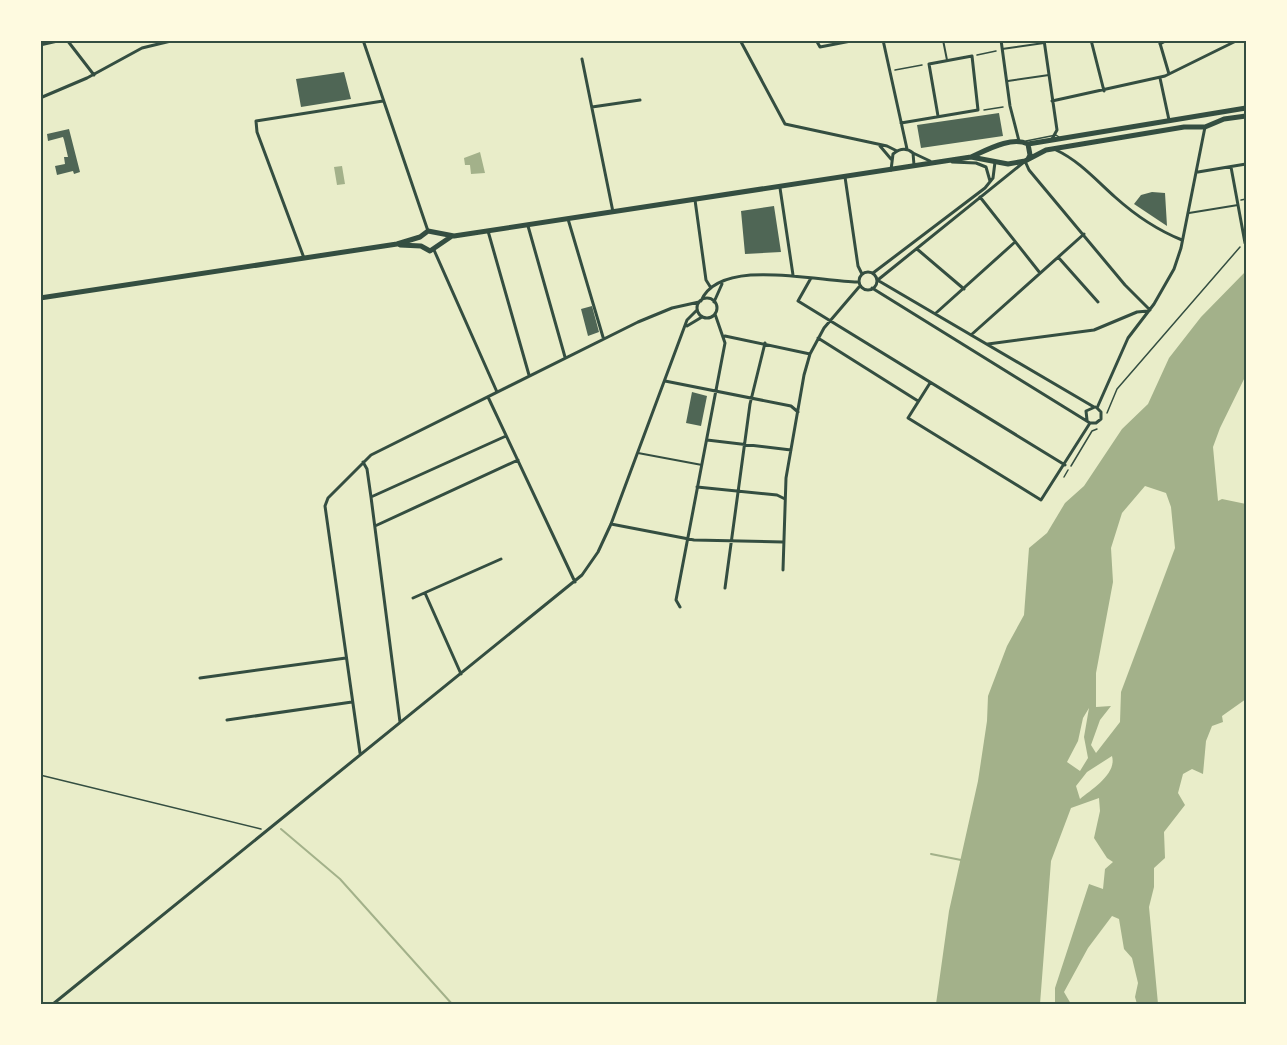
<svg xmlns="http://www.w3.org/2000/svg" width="1287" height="1045" font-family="'Sofia Sans Condensed',sans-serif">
  <rect width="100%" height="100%" fill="#e9edc9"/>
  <path fill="#a3b18a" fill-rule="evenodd" d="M 480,152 L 485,173 L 471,174 L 470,165 L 465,165 L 464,158 Z
    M 342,166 L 345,184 L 337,185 L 334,167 Z
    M 1246,271 L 1246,375 L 1220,428 L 1213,447 L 1218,501 L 1222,499 L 1246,504 L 1246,699 L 1222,716 L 1223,722 L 1212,726 L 1206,741 L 1203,774 L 1192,769 L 1183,774 L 1178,793 L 1185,805 L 1164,832 L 1165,858 L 1154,868 L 1154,887 L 1149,907 L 1158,1004 L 1137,1004 L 1135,997 L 1138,983 L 1132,958 L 1124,949 L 1119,919 L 1112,916 L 1088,948 L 1064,992 L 1071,1004 L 1055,1004 L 1055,988 L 1089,884 L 1103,889 L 1105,869 L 1113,862 L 1107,858 L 1094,838 L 1100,811 L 1099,798 L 1071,808 L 1051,861 L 1040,1004 L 936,1004 L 949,911 L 978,781 L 987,721 L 988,696 L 1007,646 L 1024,615 L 1029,548 L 1047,533 L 1065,503 L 1084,486 L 1122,429 L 1148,404 L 1169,358 L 1201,317 ZM 1145,486 L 1166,493 L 1171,507 L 1175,548 L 1121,692 L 1120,722 L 1096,753 L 1091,745 L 1100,720 L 1111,706 L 1096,707 L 1096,673 L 1113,582 L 1111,548 L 1122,513 ZM 1089,708 L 1084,737 L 1088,758 L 1080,771 L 1067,762 L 1078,741 L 1083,718 ZM 1112,756 C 1117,774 1092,789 1080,799 L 1076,786 L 1087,772 Z"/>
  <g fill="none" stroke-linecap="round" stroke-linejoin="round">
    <path stroke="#a3b18a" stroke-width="2" d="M 281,829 L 340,879 L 452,1004
      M 931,854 L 961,860"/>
  </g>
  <path fill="#4f6655" d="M 344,72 L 351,99 L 301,107 L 296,79 Z
    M 999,113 L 1003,136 L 921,148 L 917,125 Z
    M 69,129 L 80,172 L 74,174 L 73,171 L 57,175 L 55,166 L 65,164 L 64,157 L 68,157 L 64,140 L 63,137 L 48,141 L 47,134 Z
    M 1152,192 L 1165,193 L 1167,226 L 1134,204 L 1141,195 Z
    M 774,206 L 781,252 L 745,254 L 741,211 Z
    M 592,306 L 599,332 L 588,336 L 581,309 Z
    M 692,392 L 707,396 L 701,426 L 686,423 Z"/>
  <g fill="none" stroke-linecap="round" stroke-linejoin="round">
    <path stroke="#344e41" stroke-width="1.5" d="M 977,55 L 996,51
      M 895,70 L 922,65
      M 984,110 L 1003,107
      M 1241,200 L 1246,199
      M 1107,413 L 1117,389 L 1240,247
      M 1071,466 L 1092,431 L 1097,429
      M 1064,477 L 1068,470
      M 40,775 L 261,829"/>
    <path stroke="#344e41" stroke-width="1.5" d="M 1026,141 L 1056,135 L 1059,137"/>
    <path stroke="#344e41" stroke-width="2" d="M 943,40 L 947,60
      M 1002,49 L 1044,43
      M 1008,81 L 1049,75
      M 1189,213 L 1238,205
      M 638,453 L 702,465"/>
    <path stroke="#344e41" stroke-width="3" d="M 67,40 L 94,75
      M 363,40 L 428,231
      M 740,40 L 785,124 L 887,146 L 897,151
      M 816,40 L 820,47 L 856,40
      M 883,40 L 907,149
      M 1001,40 L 1010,106 L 1019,141
      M 1044,40 L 1057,130 L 1052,139
      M 1091,40 L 1104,91
      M 1159,40 L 1169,74
      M 1160,44 L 1167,40
      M 40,45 L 62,40
      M 582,59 L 613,212
      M 1160,78 L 1169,120
      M 40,98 L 87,78 L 142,48 L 175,40
      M 1052,101 L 1165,76 L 1238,40
      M 592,107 L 640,100
      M 901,123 L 978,110 L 972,56 L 929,64 L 938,116
      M 880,146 L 891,159
      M 1056,150 C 1078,160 1096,180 1115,197 C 1135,215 1157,230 1182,240
      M 913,153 L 930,161
      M 1025,161 L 1029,170 L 1125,285 L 1150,310
      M 952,162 L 976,163 L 986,167 L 990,181
      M 1231,167 L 1245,243
      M 891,170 L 893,154 C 899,149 906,147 913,153 L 914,165
      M 1198,172 L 1246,164
      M 845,177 L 858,266 L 862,274
      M 780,188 L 793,275
      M 980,197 L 1040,273
      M 695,200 L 706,280 L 711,288
      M 568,219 L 603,337
      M 528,226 L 565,357
      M 488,231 L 529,375
      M 917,249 L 964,289
      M 434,250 L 497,392
      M 1058,257 L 1098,302
      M 304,258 L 257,132 L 256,121 L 383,101
      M859 281a9 9 0 1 1 18 0a9 9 0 1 1-18 0Z
      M 873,273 L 985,188 L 993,178 L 995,162
      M 811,278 L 798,301 L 1065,465
      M 879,279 L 1024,162
      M 879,281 L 1094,407
      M 872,288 L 1090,423 L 1096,423 L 1101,419 L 1101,412 L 1097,408
      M697 308a10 10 0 1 1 20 0a10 10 0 1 1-20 0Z
      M 701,301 C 720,256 820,282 857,282
      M 714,302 L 722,284
      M 936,313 L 1015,242
      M 687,326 L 702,317
      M 971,335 L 1084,234
      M 725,336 L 810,354
      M 818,338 L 918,401
      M 988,344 L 1094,330 L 1137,312 L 1148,311
      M 665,381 L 791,406 L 798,412
      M 930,383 L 908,418 L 1041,500 L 1090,423
      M 488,397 L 575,582
      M 1097,408 L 1128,338 L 1154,304 L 1174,269 L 1181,248 L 1205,127
      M 1087,420 L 1086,411 L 1095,407
      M 707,440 L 791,450
      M 363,462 L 367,469 L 371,497 L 400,722
      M 697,487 L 777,495 L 785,499
      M 371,497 L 506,436
      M 611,524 L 694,540 L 783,542
      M 375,526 L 518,460
      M 783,570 L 786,478 L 804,375 L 810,354 L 824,328 L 859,287
      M 725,588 L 750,404 L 765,343
      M 425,593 L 461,674
      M 413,598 L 501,559
      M 680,607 L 676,600 L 725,343 L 715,314
      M 200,678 L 346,658
      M 227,720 L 352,702
      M 360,753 L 325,506 L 328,498 L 371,455 L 638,322 L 672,308 L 699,302
      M 53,1004 L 582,575 L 598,552 L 611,524 L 687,320 L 697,310"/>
    <path stroke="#344e41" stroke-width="5" d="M 1028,144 L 1246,108
      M 971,157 C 987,150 1011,136 1028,144 L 1030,155 L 1028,159
      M 400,245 L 421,246 L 430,251 L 452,236
      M 40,298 L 397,244 L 420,237 L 428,231 L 454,236 L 971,157 L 1008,164 L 1025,161 L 1046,150 L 1184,127 L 1205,127 L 1224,119 L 1246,116"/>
  </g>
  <rect width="1287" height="1045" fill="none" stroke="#fefae0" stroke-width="84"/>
  <rect x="42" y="42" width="1203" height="961" fill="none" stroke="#344e41" stroke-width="2"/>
</svg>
